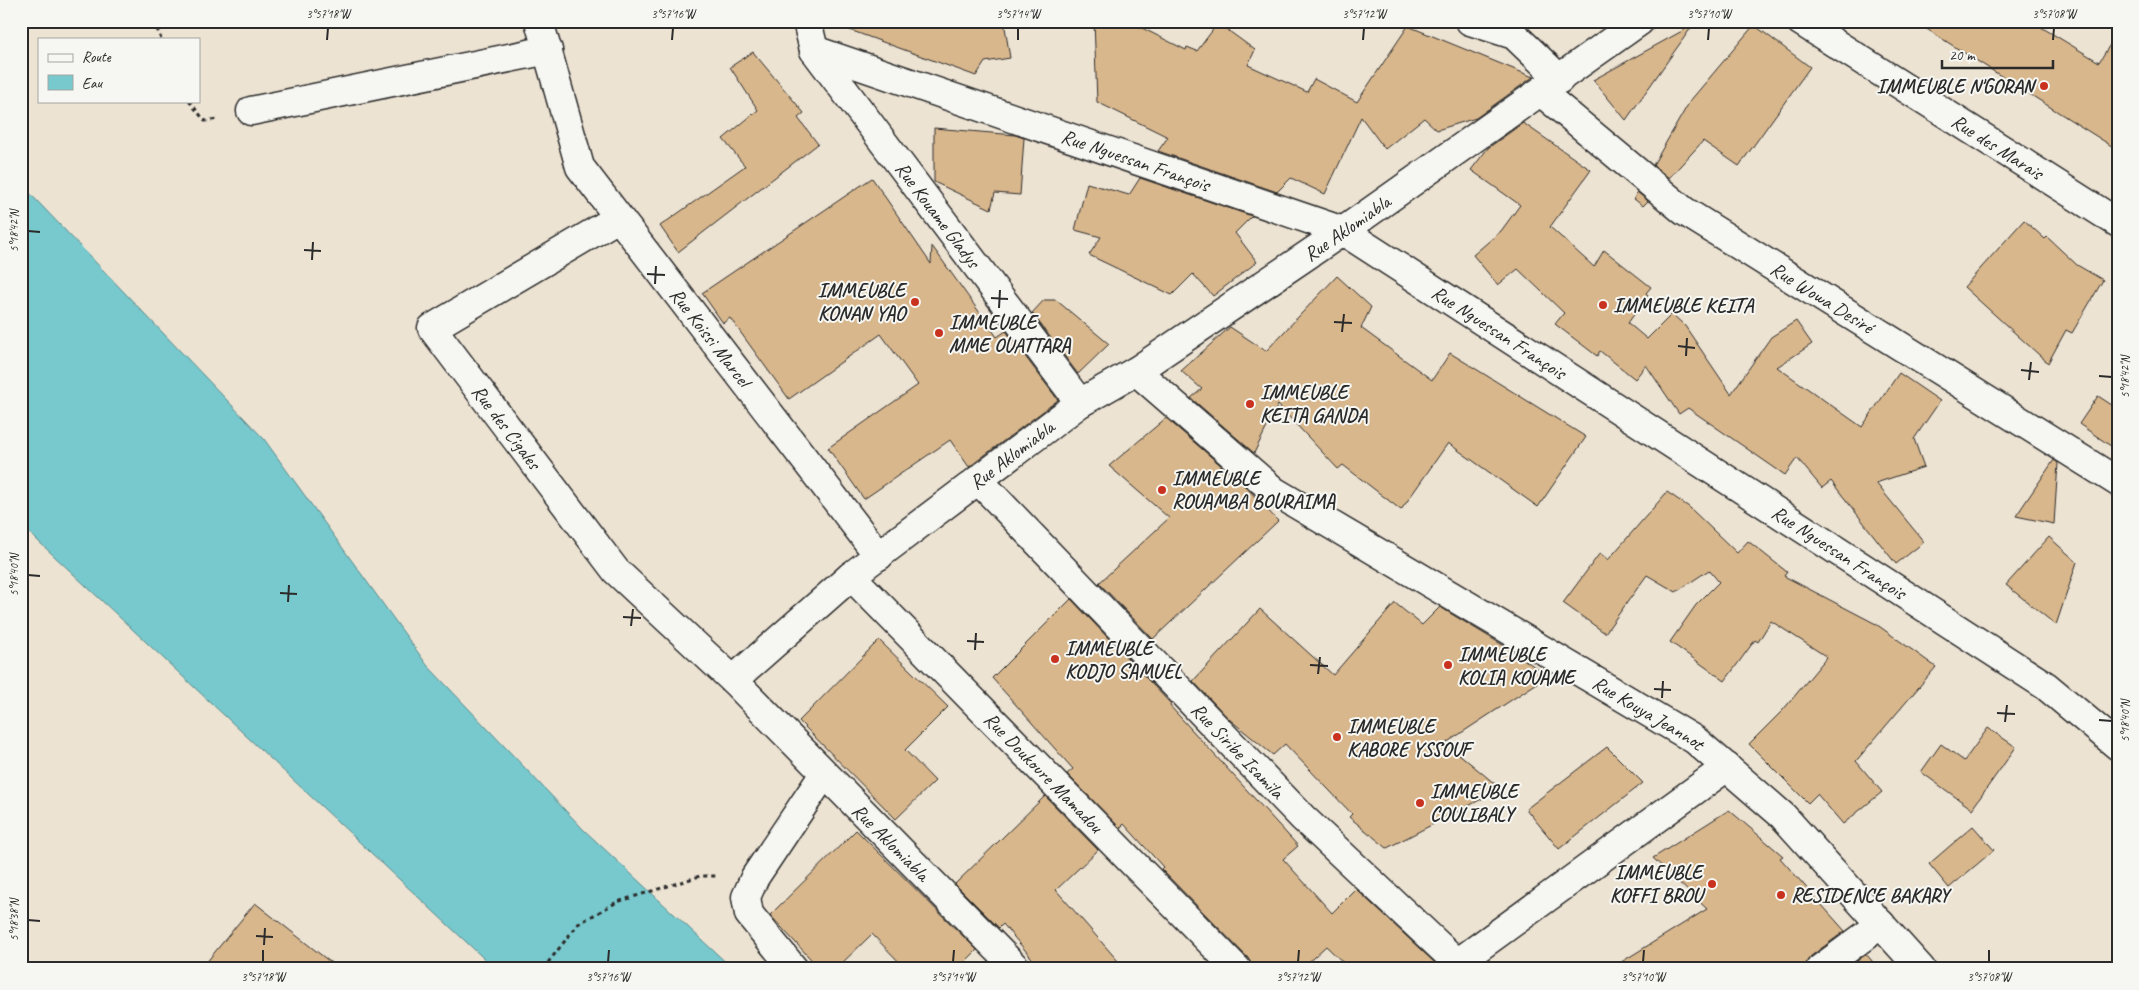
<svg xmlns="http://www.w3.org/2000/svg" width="2139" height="990" font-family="Caveat,sans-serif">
  <rect width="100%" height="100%" fill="#ede3d3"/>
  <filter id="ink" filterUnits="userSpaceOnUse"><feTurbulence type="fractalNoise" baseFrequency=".02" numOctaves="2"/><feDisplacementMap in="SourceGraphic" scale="10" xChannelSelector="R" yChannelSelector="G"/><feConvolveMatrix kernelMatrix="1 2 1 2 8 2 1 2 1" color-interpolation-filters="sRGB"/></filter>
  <g filter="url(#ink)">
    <path fill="#77c9cd" stroke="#598a8c" d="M 21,184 L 264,439 L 427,665 L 584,830 L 733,969 L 495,969 L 21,525 Z"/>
    <path fill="#d9b78c" stroke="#2b2b2b" d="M 836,21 L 1004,21 L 1010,58 L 985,62 L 976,76 L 836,25 Z
      M 1094,21 L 1128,21 L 1186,50 L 1187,47 L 1197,51 L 1218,23 L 1255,50 L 1248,65 L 1307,92 L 1314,79 L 1357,102 L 1408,26 L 1533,77 L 1476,118 L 1437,130 L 1424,118 L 1385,149 L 1361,117 L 1325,194 L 1291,178 L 1277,192 L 1158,151 L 1168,137 L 1097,102 Z
      M 1914,21 L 2031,21 L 2099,62 L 2118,32 L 2118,150 Z
      M 1693,25 L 1626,120 L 1593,80 Z
      M 1754,25 L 1810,67 L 1739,166 L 1703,141 L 1669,178 L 1653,165 L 1690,101 Z
      M 753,52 L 804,113 L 798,118 L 818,144 L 678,252 L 660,226 L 745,166 L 723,139 L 758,110 L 730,67 Z
      M 1523,123 L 1591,170 L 1550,227 L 1594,267 L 1604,250 L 1651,287 L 1646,293 L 1648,295 L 1628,323 L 1647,339 L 1672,314 L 1685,326 L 1731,394 L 1771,337 L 1796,321 L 1812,344 L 1777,367 L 1862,427 L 1899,373 L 1940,401 L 1914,439 L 1924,467 L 1876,483 L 1924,542 L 1896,564 L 1831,481 L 1822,488 L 1797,458 L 1785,475 L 1688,408 L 1679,414 L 1646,365 L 1635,379 L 1600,351 L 1597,356 L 1555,324 L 1564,313 L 1518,269 L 1498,285 L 1473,255 L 1501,231 L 1520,205 L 1471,170 L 1488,148 Z
      M 934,128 L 1015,135 L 1024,138 L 1020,195 L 995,193 L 991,209 L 934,182 Z
      M 872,178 L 931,264 L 932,246 L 997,337 L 1006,331 L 1058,400 L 969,467 L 950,440 L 864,499 L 828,448 L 918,385 L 881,334 L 789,399 L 730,318 L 723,323 L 702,293 Z
      M 1140,178 L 1252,216 L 1235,233 L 1257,262 L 1213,296 L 1193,274 L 1172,295 L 1089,255 L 1101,237 L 1075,230 L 1087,183 L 1129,195 Z
      M 1637,192 L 1648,201 L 1643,206 L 1634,199 Z
      M 2024,220 L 2045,239 L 2047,237 L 2077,265 L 2103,280 L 2072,333 L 2066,330 L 2048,363 L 1964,287 Z
      M 1337,276 L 1371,307 L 1361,328 L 1432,380 L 1450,353 L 1586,437 L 1538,507 L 1448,443 L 1401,510 L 1343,465 L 1338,469 L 1278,405 L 1254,453 L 1191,398 L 1202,389 L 1181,371 L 1230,327 L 1266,351 Z
      M 1044,300 L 1056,300 L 1109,344 L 1078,374 L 1032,313 Z
      M 2098,396 L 2118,409 L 2118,451 L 2079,424 Z
      M 1166,418 L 1246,487 L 1278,521 L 1153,639 L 1099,583 L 1169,518 L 1109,466 Z
      M 2054,460 L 2058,463 L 2054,524 L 2016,516 Z
      M 1667,492 L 1689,507 L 1737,553 L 1748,541 L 1787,572 L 1784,576 L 1876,624 L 1936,667 L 1856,761 L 1882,792 L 1843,824 L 1817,794 L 1808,803 L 1749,744 L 1783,710 L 1827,657 L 1771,621 L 1758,642 L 1755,640 L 1725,681 L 1670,642 L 1696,605 L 1719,582 L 1709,570 L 1676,592 L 1647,575 L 1605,633 L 1563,603 L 1600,553 L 1608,560 Z
      M 2049,537 L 2077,562 L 2056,625 L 2006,585 Z
      M 1071,599 L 1171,704 L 1170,706 L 1298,846 L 1283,859 L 1332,913 L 1356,889 L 1435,963 L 1434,969 L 1350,969 L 1326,946 L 1301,969 L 1252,969 L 1248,958 L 1161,869 L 1163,867 L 1124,824 L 1120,828 L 1067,774 L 1073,769 L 992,678 Z
      M 1395,603 L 1422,625 L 1440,607 L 1506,647 L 1548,676 L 1446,743 L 1501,789 L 1387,848 L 1349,817 L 1352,814 L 1285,744 L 1273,755 L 1229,719 L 1193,681 L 1260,609 L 1333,675 Z
      M 879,640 L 948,707 L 905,750 L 935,781 L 896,819 L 799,721 Z
      M 1988,728 L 2016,747 L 1972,809 L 1921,772 L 1941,744 L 1964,761 Z
      M 1607,747 L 1643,783 L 1559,849 L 1526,809 Z
      M 1045,796 L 1098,850 L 1056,890 L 1125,969 L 1041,969 L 1003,924 L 999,928 L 955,884 Z
      M 1729,810 L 1783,856 L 1780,858 L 1845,931 L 1811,956 L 1805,969 L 1610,969 L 1707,909 L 1653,858 Z
      M 1973,826 L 1994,850 L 1949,888 L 1929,864 Z
      M 856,830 L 977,950 L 958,969 L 906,969 L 872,934 L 836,969 L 820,969 L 770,915 Z
      M 255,903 L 339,969 L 201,969 Z
      M 1866,954 L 1879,969 L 1847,969 Z"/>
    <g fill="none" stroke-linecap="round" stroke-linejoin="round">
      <defs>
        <g id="minor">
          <path id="s1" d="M 539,21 L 580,167 L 879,556"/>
          <path id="s2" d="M 807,21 L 814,50 L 1080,403"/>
          <path d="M 1470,21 L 1514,35 L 1560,79"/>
          <path id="s3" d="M 1800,21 L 2118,223"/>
          <path id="s4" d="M 814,50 L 1343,231 L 2046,686 L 2118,746"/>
          <path id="s5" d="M 1541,92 L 1684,211 L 2118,482"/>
          <path d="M 251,111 L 548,50"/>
          <path id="s6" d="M 618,218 L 432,328 L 616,571 L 733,680"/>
          <path id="s7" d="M 1136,371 L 1274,491 L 1695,740 L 1783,816 L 1921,969"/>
          <path id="s8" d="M 978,480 L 1303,818 L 1464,969"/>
          <path id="s9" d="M 851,576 L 1237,969"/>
          <path d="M 794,969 L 749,914 L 746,897 L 755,877 L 824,774"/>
          <path id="s10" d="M 1017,969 L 733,680 L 851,576 L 1080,403 L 1136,371 L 1343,231 L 1640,21"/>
          <path d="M 1449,969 L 1727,767"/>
          <path d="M 1820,969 L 1881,924"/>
        </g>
      </defs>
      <use href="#minor" stroke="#2b2b2b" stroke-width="31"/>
      <path stroke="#2b2b2b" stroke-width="3" stroke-dasharray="4 4" stroke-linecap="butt" d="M 154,21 L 161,39
        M 189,101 L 205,121 L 219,119
        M 543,969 L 578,924 L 617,902 L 700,876 L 719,876"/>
      <use href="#minor" stroke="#f6f6f2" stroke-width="28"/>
    </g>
  </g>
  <path fill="none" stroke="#2b2b2b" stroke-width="2" d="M 327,40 L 328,28M 672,40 L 673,28M 1018,40 L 1018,28M 1363,40 L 1364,28M 1708,40 L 1709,28M 2053,40 L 2054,28M 28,231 L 40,232M 304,250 L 321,251M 312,260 L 313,242M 647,274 L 665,275M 655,284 L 656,266M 991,298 L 1008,299M 999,308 L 1000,290M 1334,322 L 1352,323M 1342,332 L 1344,314M 1678,346 L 1695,348M 1686,356 L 1687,338M 2021,370 L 2039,372M 2099,376 L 2112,377M 2029,380 L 2031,362M 28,575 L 40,576M 280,593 L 297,594M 288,602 L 289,585M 623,617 L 641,618M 631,626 L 633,609M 967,641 L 984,642M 975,650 L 976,633M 1310,665 L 1328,666M 1318,674 L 1320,657M 1654,689 L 1671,690M 1662,698 L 1663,681M 1997,713 L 2015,714M 2099,720 L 2112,721M 2005,722 L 2007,705M 28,920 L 40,921M 256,936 L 273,937M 264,945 L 265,928M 263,962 L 263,950M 608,962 L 609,950M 953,962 L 954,950M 1298,962 L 1299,950M 1643,962 L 1644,950M 1989,962 L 1989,950"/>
  <g fill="#c8321e" stroke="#f6f6f2" stroke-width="2">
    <circle cx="2044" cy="86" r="5"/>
    <circle cx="915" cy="302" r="5"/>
    <circle cx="1603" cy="305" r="5"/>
    <circle cx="939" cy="333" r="5"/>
    <circle cx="1250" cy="404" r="5"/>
    <circle cx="1162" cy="490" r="5"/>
    <circle cx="1055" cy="659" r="5"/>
    <circle cx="1448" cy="665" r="5"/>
    <circle cx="1337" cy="737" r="5"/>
    <circle cx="1420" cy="803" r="5"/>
    <circle cx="1712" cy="884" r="5"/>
    <circle cx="1781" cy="895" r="5"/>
  </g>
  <g text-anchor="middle" stroke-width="4" stroke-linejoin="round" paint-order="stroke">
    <g font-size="20" font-weight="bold" fill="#2b2b2b" stroke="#f6f6f2" text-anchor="start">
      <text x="2034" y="93" text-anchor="end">IMMEUBLE N'GORAN</text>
      <text x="905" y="297" text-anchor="end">IMMEUBLE<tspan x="905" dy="23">KONAN YAO</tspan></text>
      <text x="1613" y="312">IMMEUBLE KEITA</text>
      <text x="949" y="329">IMMEUBLE<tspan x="949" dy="23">MME OUATTARA</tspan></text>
      <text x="1260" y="399">IMMEUBLE<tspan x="1260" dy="23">KEITA GANDA</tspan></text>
      <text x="1172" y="485">IMMEUBLE<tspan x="1172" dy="23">ROUAMBA BOURAIMA</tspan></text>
      <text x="1065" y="655">IMMEUBLE<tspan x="1065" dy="23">KODJO SAMUEL</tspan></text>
      <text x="1458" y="661">IMMEUBLE<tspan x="1458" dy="23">KOLIA KOUAME</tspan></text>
      <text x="1347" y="733">IMMEUBLE<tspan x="1347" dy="23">KABORE YSSOUF</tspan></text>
      <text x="1430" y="798">IMMEUBLE<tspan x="1430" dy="23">COULIBALY</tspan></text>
      <text x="1702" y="879" text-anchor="end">IMMEUBLE<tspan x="1702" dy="23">KOFFI BROU</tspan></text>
      <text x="1791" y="902">RESIDENCE BAKARY</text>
    </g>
    <g font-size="20" fill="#2b2b2b" stroke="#f6f6f2">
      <text dy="7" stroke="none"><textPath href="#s3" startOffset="234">Rue des Marais</textPath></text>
      <text dy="7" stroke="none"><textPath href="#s4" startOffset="340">Rue Nguessan François</textPath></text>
      <text dy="7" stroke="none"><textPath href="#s2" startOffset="236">Rue Kouame Gladys</textPath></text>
      <text dy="7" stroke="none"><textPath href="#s10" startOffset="1169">Rue Aklomiabla</textPath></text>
      <text dy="7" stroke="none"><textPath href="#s5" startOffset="349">Rue Wowa Desiré</textPath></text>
      <text dy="7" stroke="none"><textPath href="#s4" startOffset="745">Rue Nguessan François</textPath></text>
      <text dy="7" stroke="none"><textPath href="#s1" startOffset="366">Rue Koissi Marcel</textPath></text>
      <text dy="7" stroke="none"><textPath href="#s6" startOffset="340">Rue des Cigales</textPath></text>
      <text dy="7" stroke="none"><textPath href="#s10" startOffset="764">Rue Aklomiabla</textPath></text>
      <text dy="7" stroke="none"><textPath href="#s4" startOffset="1150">Rue Nguessan François</textPath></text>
      <text dy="7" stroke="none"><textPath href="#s7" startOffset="618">Rue Kouya Jeannot</textPath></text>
      <text dy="7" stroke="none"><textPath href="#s8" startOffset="375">Rue Siribe Isamïla</textPath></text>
      <text dy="7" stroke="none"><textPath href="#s9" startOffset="275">Rue Doukoure Mamadou</textPath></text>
      <text transform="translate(891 842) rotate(45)" y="7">Rue Aklomiabla</text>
    </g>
  </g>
  <rect width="2139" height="990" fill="none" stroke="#f6f6f2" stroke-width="55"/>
  <rect x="38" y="38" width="162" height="65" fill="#f6f6f2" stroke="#a5a5a2"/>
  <rect x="48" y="54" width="25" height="8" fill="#f6f6f2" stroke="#a5a5a2"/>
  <text x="82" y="62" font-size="15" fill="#2b2b2b">Route</text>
  <rect x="48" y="75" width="25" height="15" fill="#77c9cd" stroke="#a5a5a2"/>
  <text x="82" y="88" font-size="15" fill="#2b2b2b">Eau</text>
  <path d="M1942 60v8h111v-8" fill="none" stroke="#2b2b2b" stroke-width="2.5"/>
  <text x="1949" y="60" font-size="15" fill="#2b2b2b" stroke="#f6f6f2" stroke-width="4" paint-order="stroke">20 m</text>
  <rect x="28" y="28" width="2084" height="934" fill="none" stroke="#2b2b2b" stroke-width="2"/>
  <g font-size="12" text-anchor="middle" fill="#2b2b2b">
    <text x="328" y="18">3°57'18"W</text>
    <text x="673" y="18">3°57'16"W</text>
    <text x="1018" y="18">3°57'14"W</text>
    <text x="1364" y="18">3°57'12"W</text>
    <text x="1709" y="18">3°57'10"W</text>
    <text x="2054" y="18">3°57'08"W</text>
    <text transform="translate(14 231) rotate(-90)" y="4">5°18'42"N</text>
    <text transform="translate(2125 377) rotate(-90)" y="4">5°18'42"N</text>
    <text transform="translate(14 575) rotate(-90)" y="4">5°18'40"N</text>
    <text transform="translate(2125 721) rotate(-90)" y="4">5°18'40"N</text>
    <text transform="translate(14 920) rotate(-90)" y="4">5°18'38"N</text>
    <text x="263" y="981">3°57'18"W</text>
    <text x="608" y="981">3°57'16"W</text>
    <text x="953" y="981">3°57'14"W</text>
    <text x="1298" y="981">3°57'12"W</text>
    <text x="1643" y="981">3°57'10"W</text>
    <text x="1989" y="981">3°57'08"W</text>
  </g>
</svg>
